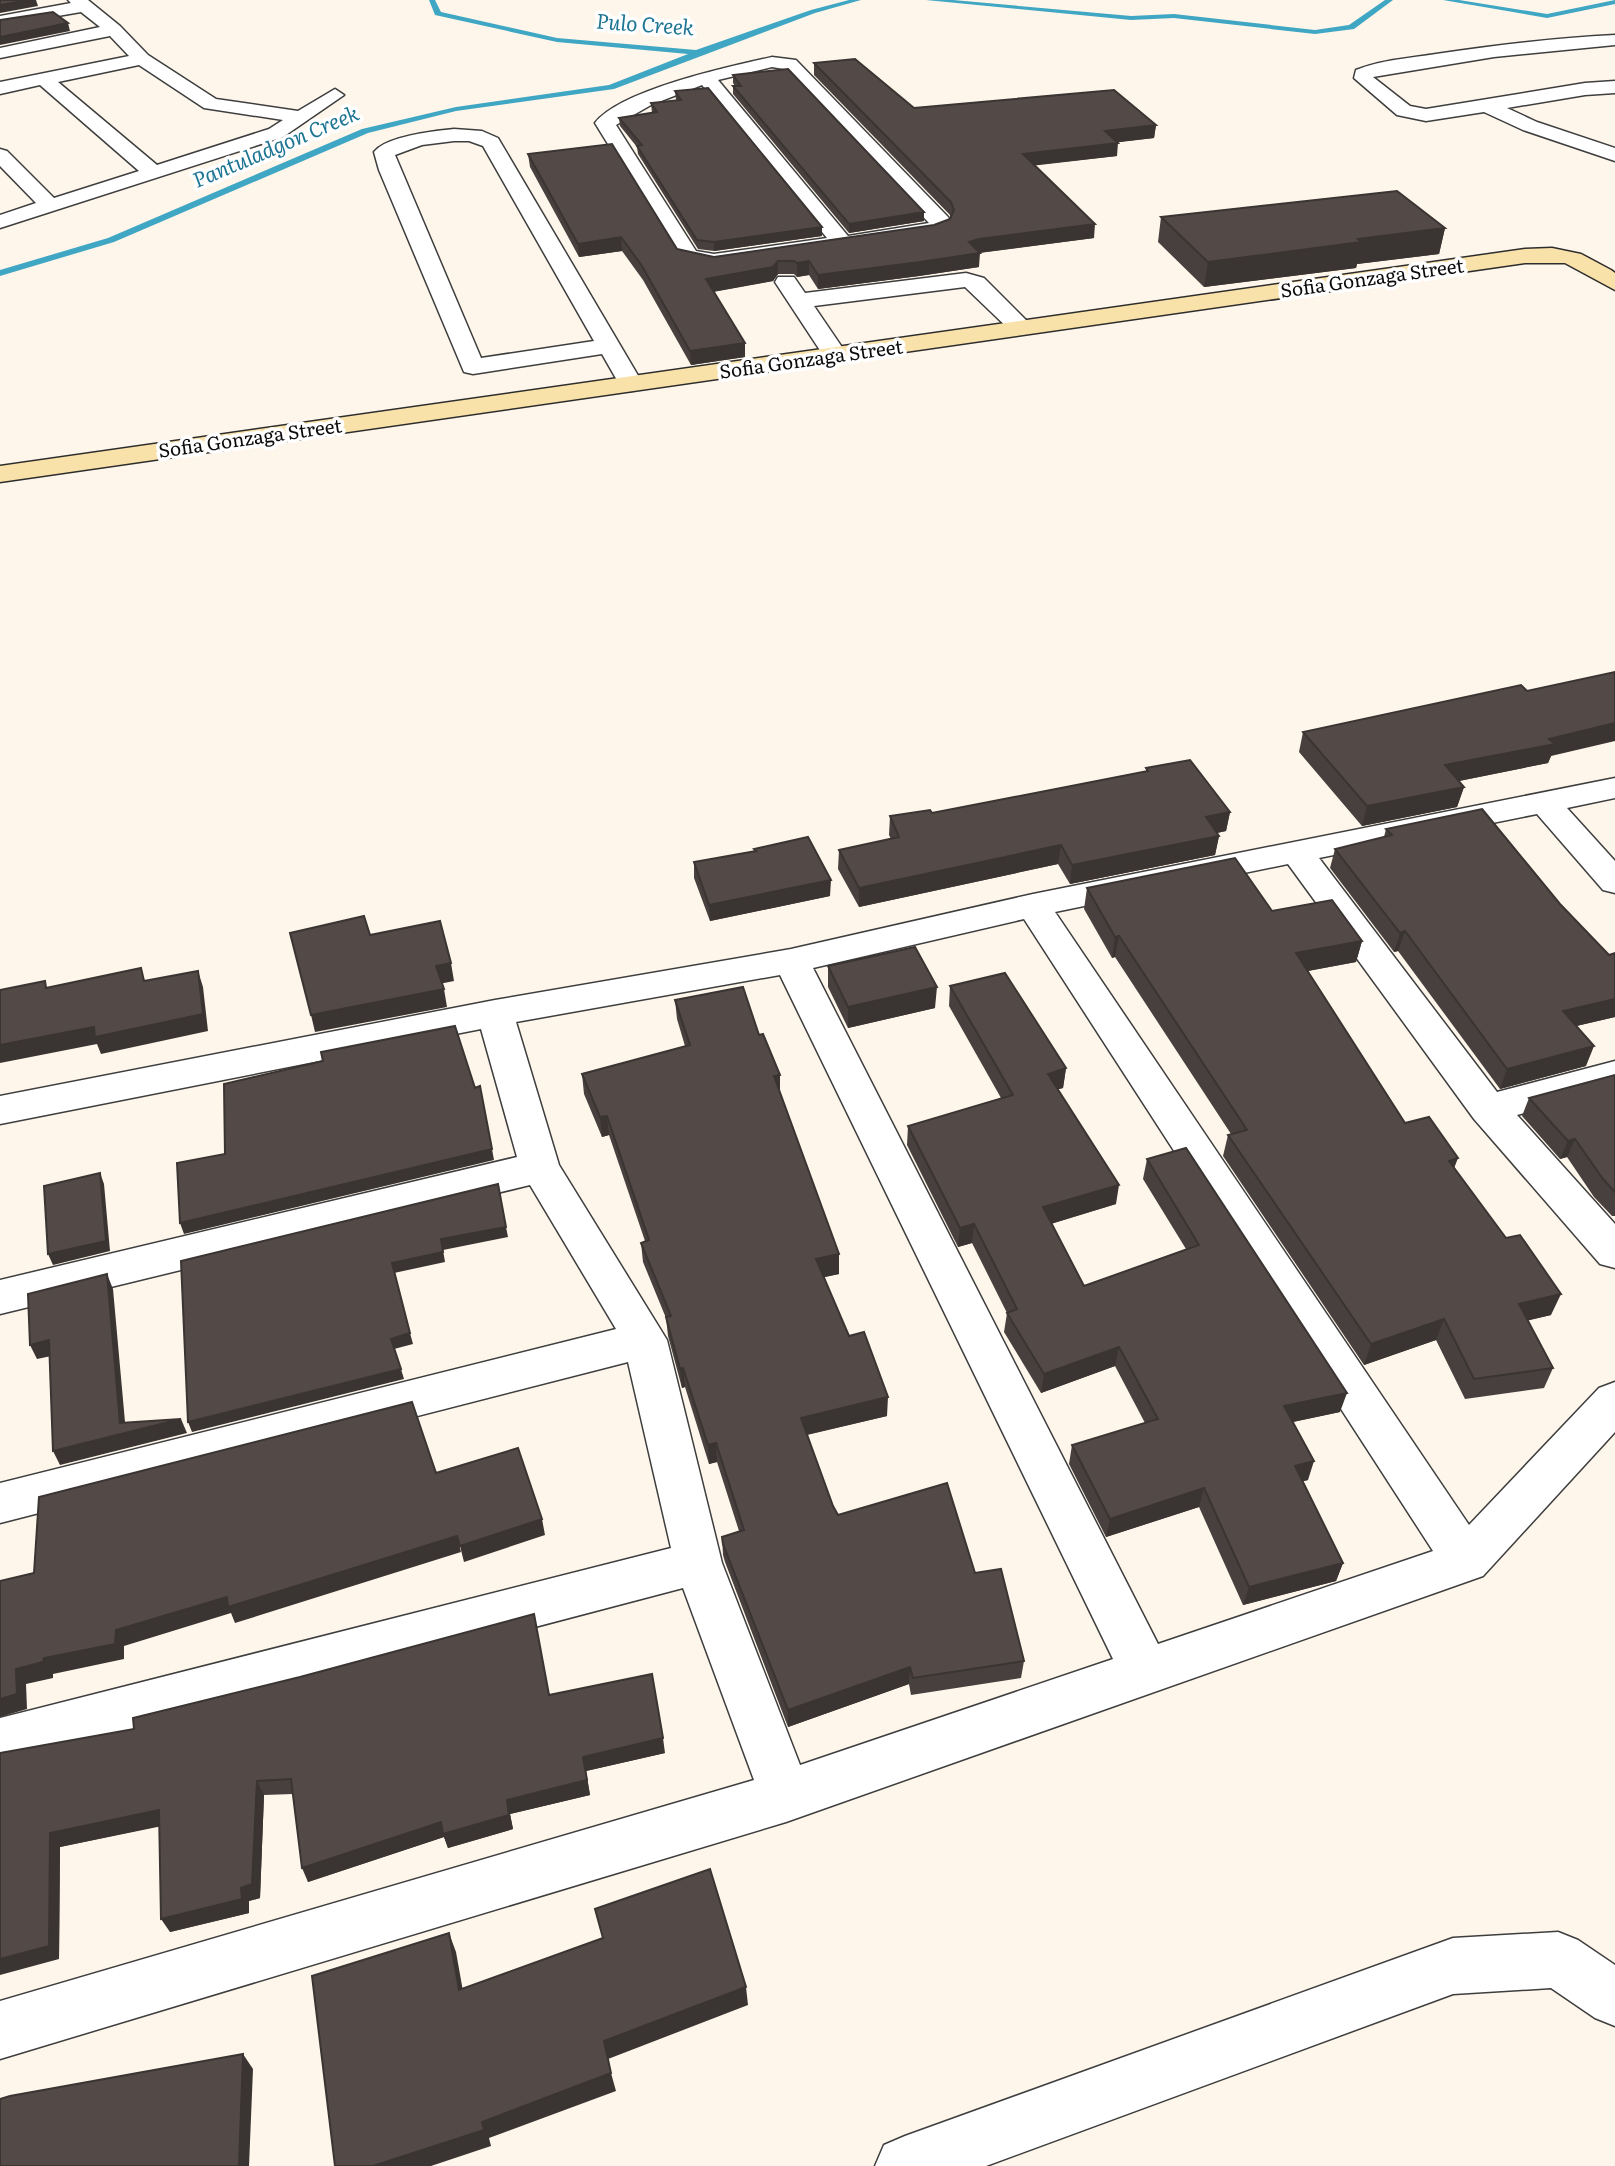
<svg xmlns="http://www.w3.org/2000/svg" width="1615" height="2166" font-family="Literata,serif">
  <rect width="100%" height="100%" fill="#fef6ea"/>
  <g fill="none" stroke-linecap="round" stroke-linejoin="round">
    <path fill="#3fa6c3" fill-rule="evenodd" d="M 429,0 L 435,0 L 441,12 L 557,38 L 696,50 L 811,10 L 849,0 L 861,0 L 815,13 L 614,89 L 456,111 L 368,133 L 114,242 L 0,276 L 0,270 L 108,238 L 362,129 L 456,107 L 609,85 L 688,54 L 557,42 L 435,15 Z
      M 926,0 L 953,0 L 1131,16 L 1174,14 L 1315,30 L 1349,25 L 1385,0 L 1393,0 L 1354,29 L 1315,34 L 1174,18 L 1131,20 Z
      M 1443,0 L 1459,0 L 1547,14 L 1615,0 L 1615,4 L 1547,18 Z"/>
    <defs>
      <path id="street" d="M 68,0 L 88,0 L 120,26 L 148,55 L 216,99 L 298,111 L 335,89 L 344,95 L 283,137 L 0,228 L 0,215 L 36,203 L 0,166 L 0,149 L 7,151 L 54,198 L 139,171 L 40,85 L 0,94 L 0,82 L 129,56 L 110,36 L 0,58 L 0,48 L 100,27 L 81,12 L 0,26 L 0,16 L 71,3 ZM 139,65 L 204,108 L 283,120 L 269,129 L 157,165 L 58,82 Z
        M 1615,35 L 1615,45 L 1494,57 L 1373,77 L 1410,106 L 1426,109 L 1585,83 L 1615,81 L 1615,93 L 1585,95 L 1507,108 L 1537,122 L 1615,148 L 1615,161 L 1523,130 L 1484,112 L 1426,121 L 1397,115 L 1354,78 L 1356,70 C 1381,60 1410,58 1436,54 C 1496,45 1555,38 1615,35 Z
        M 772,57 L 796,60 L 948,217 L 951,222 L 947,231 L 933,236 L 714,268 L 680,261 L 595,123 C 620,90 731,66 772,57 ZM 772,67 L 784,69 L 929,223 L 848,236 L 718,80 ZM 702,85 L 827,238 L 714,254 L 696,251 L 616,125 L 651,105 Z
        M 454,129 L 482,131 L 498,138 L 643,384 L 640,389 L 631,391 L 622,389 L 602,354 L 473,374 L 464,372 L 379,170 L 374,152 C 386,136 434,131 454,129 ZM 454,141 L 469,141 L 483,146 L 594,341 L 481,358 L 395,155 L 422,145 Z
        M 966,273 L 984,278 L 1029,323 L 1033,328 L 1029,333 L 1013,333 L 965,287 L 814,306 L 848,356 L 845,361 L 836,363 L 827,361 L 775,282 L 778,277 L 794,277 L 805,293 Z
        M 1615,778 L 1615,798 L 1567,808 L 1615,861 L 1615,893 L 1603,890 L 1537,814 L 1319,858 L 1497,1092 L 1615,1061 L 1615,1089 L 1517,1115 L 1615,1224 L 1615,1268 L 1600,1264 L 1474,1119 L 1288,864 L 1055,912 L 1469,1525 L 1599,1388 L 1615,1382 L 1615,1432 L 1483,1576 L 786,1822 L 0,2059 L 0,2001 L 754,1780 L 683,1588 L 0,1768 L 0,1718 L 671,1548 L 628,1362 L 0,1523 L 0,1483 L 616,1329 L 530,1185 L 0,1314 L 0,1280 L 517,1157 L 481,1029 L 0,1124 L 0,1096 L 495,1000 L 791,949 L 1033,894 ZM 1024,919 L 1433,1551 L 1158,1644 L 813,968 ZM 780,975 L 1113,1659 L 800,1765 L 722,1563 L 667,1340 L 559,1165 L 516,1022 Z
        M 1558,1932 L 1578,1940 L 1615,1965 L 1615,2026 L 1595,2018 L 1551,1988 L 1453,1994 L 986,2166 L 875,2166 L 884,2145 L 905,2136 L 1453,1938 Z"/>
      <path id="secondary" d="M 1552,248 L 1581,254 L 1611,270 L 1615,273 L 1615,290 L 1565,263 L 1525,263 L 0,482 L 0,466 L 1525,249 Z"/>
    </defs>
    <use href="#street" stroke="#3e3e3e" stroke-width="3"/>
    <use href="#secondary" stroke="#2d2d2d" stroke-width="3"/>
    <use href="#street" fill="#fff" fill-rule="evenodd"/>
    <use href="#secondary" fill="#f9e2aa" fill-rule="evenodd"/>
  </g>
  <path fill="#47403e" d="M 814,63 L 914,108 L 1156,125 L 1154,138 L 1117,142 L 1117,156 L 1034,165 L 1094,238 L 979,253 L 979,267 L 919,276 L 818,289 L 809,275 L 797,277 L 794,274 L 778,274 L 773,281 L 713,292 L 745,357 L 691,365 L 643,280 L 622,251 L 579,257 L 530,167 L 528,154 L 677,249 L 714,257 L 934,225 L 950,219 L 950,215 L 814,75 Z
    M 733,75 L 924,221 L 849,233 L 733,94 L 733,86 L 735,86 L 733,83 Z
    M 675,91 L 822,227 L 822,236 L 714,251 L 698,249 L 638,154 L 637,147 L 620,126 L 619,118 L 652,113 L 651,103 L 676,100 Z
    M 1161,217 L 1445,228 L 1439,254 L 1357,264 L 1356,268 L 1204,287 L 1158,242 Z
    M 1303,732 L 1551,756 L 1548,763 L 1459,781 L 1464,787 L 1457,807 L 1362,826 L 1299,752 Z
    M 1146,768 L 1230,812 L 1226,831 L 1217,833 L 1219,836 L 1215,855 L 1070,884 L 1058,864 L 859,907 L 838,869 L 839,850 L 891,839 L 889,835 L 890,816 L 932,813 L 1146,771 Z
    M 1386,829 L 1560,904 L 1609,955 L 1615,953 L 1615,1017 L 1576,1026 L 1586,1066 L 1500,1089 L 1398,951 L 1394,952 L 1330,868 L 1335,849 L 1384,837 Z
    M 754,849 L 830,896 L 710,921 L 694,878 L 694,862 L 754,851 Z
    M 1087,888 L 1272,911 L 1362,941 L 1356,962 L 1308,971 L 1405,1123 L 1454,1169 L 1551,1315 L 1528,1320 L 1553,1368 L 1544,1388 L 1465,1399 L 1436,1340 L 1364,1365 L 1223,1156 L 1228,1135 L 1231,1134 L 1115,957 L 1112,958 L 1084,909 Z
    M 828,966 L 935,1008 L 848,1028 L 828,987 Z
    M 950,986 L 1066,1068 L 1063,1088 L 1058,1089 L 1116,1204 L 1051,1224 L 1084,1286 L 1186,1249 L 1143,1179 L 1147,1159 L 1340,1412 L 1293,1422 L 1308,1480 L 1303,1481 L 1343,1563 L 1336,1581 L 1243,1605 L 1199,1507 L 1106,1537 L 1069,1464 L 1072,1445 L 1145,1423 L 1115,1366 L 1041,1393 L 1004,1332 L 1007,1313 L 972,1243 L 958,1247 L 907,1145 L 908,1126 L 1001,1098 L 949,1006 Z
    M 675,1000 L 780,1094 L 839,1254 L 839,1274 L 824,1277 L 849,1336 L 887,1416 L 807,1435 L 833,1506 L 838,1515 L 975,1573 L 1024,1661 L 1021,1678 L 911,1695 L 909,1684 L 788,1727 L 725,1562 L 723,1555 L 722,1537 L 739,1531 L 717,1462 L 709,1464 L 685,1387 L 682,1388 L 668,1336 L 666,1318 L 643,1262 L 641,1243 L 645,1241 L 609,1135 L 602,1137 L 584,1094 L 582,1074 L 685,1046 L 677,1019 Z
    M 1615,1075 L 1615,1216 L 1612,1216 L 1594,1197 L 1567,1157 L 1560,1159 L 1522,1116 L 1529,1098 Z
    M 550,1695 L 665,1753 L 586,1771 L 590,1795 L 510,1814 L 513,1829 L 448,1848 L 444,1837 L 308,1882 L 293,1794 L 264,1795 L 260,1898 L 249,1901 L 249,1913 L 170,1932 L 159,1826 L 60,1847 L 59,1959 L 0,1753 Z"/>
  <path fill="#3a3432" d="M 29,0 L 36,0 L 38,6 L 0,13 L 0,5 Z
    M 68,23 L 70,31 L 0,45 L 0,37 Z
    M 1156,125 L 1154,138 L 1104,144 L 1105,131 Z
    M 1118,143 L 1117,156 L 1022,167 L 1023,154 Z
    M 924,212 L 924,221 L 849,233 L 849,224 Z
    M 1095,224 L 1094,238 L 978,253 L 980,253 L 979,267 L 919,276 L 818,289 L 818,275 L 979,239 Z
    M 822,227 L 822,236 L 714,251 L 714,242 Z
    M 1445,228 L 1439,254 L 1357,264 L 1356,268 L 1204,287 L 1208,262 L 1358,239 Z
    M 621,237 L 622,251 L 579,257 L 578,244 Z
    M 778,261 L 778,274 L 773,281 L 706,293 L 706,279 Z
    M 809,261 L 809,275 L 797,277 L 797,263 Z
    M 745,343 L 745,357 L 691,365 L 690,351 Z
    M 1615,723 L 1615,741 L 1551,756 L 1548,763 L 1439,785 L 1445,765 Z
    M 1464,787 L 1457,807 L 1362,826 L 1367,806 Z
    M 1230,812 L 1226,831 L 1202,836 L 1206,817 Z
    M 1219,836 L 1215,855 L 1070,884 L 1072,865 Z
    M 1061,845 L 1058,864 L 859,907 L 859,888 Z
    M 831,880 L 830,896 L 710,921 L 709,905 Z
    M 1405,931 L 1398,951 L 1394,952 L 1400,933 Z
    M 1119,936 L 1115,957 L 1112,958 L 1115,937 Z
    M 1362,941 L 1356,962 L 1291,974 L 1296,953 Z
    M 451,963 L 454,981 L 439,984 L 436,966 Z
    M 198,971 L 203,987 L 208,1031 L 101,1054 L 97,1044 L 0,1063 L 0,1045 Z
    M 937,987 L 935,1008 L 848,1028 L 848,1007 Z
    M 444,989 L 447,1007 L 315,1032 L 311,1015 Z
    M 1615,999 L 1615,1017 L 1555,1031 L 1563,1011 Z
    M 1594,1046 L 1586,1066 L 1500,1089 L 1507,1069 Z
    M 1066,1068 L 1063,1088 L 1045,1093 L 1048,1074 Z
    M 780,1075 L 780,1094 L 774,1076 Z
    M 607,1116 L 609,1135 L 602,1137 L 600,1117 Z
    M 1575,1139 L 1567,1157 L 1560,1159 L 1568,1141 Z
    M 492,1149 L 494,1160 L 184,1234 L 180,1223 Z
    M 1458,1158 L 1450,1179 L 1449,1161 Z
    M 100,1173 L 104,1184 L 110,1251 L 53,1265 L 48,1254 Z
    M 1119,1185 L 1116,1204 L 1040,1227 L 1043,1207 Z
    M 974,1224 L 972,1243 L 958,1247 L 960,1228 Z
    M 506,1227 L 508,1237 L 443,1250 L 445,1262 L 394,1273 L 392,1263 L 441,1239 Z
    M 839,1254 L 839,1274 L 816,1279 L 816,1259 Z
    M 107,1274 L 113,1289 L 126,1433 L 181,1419 L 187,1433 L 60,1465 L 53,1451 L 120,1423 Z
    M 1561,1294 L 1551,1315 L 1510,1325 L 1519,1304 Z
    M 1444,1319 L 1436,1340 L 1364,1365 L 1371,1344 Z
    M 410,1333 L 413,1344 L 394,1349 L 391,1339 Z
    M 49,1340 L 56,1355 L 37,1359 L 30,1345 Z
    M 1119,1347 L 1115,1366 L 1041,1393 L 1044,1374 Z
    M 683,1368 L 685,1387 L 682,1388 L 680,1369 Z
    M 401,1369 L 404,1379 L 192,1432 L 188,1422 Z
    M 1347,1393 L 1340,1412 L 1278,1425 L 1284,1406 Z
    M 888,1397 L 887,1416 L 801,1436 L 801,1418 Z
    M 716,1443 L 717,1462 L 709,1464 L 708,1445 Z
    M 1314,1461 L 1308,1480 L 1289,1485 L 1295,1466 Z
    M 1204,1488 L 1199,1507 L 1106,1537 L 1110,1519 Z
    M 542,1519 L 545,1535 L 464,1562 L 460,1546 Z
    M 457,1536 L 461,1552 L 235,1623 L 231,1613 L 124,1646 L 124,1659 L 53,1674 L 53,1678 L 26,1684 L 27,1709 L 0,1717 L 0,1699 L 16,1669 L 116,1630 L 227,1597 Z
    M 1343,1563 L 1336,1581 L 1243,1605 L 1249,1587 Z
    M 910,1667 L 909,1684 L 788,1727 L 788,1710 Z
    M 663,1738 L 665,1753 L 586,1771 L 590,1795 L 510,1814 L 513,1829 L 448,1848 L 444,1837 L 308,1882 L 302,1868 L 507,1800 L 583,1757 Z
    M 257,1781 L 264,1795 L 260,1898 L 249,1901 L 249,1913 L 170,1932 L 161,1919 L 241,1888 Z
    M 159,1810 L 167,1825 L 60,1847 L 59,1959 L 0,1975 L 0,1959 L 50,1833 Z
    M 449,1933 L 456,1952 L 466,2008 L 459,1990 Z
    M 746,1987 L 748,2005 L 608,2059 L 604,2041 Z
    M 243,2054 L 253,2069 L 249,2166 L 239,2166 Z
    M 611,2073 L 616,2091 L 489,2138 L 491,2146 L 431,2166 L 373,2166 L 482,2122 Z"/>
  <path fill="#534a48" stroke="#3a3432" stroke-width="2" d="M 0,0 L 29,0 L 0,5 Z
    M 53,12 L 68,23 L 0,37 L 0,20 Z
    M 855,59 L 914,108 L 1114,90 L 1156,125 L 1105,131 L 1118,143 L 1023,154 L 1095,224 L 979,239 L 969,242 L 980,253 L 920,262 L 818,275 L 809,261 L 797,263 L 794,261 L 778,261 L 773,267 L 706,279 L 745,343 L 690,351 L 642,266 L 621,237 L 578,244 L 528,154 L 612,144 L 677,249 L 714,257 L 934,225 L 950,219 L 954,210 L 951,202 L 814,63 Z
    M 788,69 L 924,212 L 849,224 L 733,86 L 741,86 L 733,75 Z
    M 708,88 L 822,227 L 714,242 L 697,240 L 637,146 L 642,145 L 619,118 L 657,112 L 651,103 L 681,100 L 675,91 Z
    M 1397,191 L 1445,228 L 1358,239 L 1361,242 L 1208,262 L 1161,217 Z
    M 1615,672 L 1615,723 L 1549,739 L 1555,744 L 1445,765 L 1464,787 L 1367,806 L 1303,732 L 1521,685 L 1527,691 Z
    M 1190,760 L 1230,812 L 1206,817 L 1219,836 L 1072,865 L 1061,845 L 859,888 L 839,850 L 899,837 L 890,816 L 930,810 L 932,813 L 1148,771 L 1146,768 Z
    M 1482,809 L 1560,904 L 1609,955 L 1615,953 L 1615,999 L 1563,1011 L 1594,1046 L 1507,1069 L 1405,931 L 1400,933 L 1335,849 L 1392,835 L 1386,829 Z
    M 808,837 L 831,880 L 709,905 L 694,862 L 756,851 L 754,849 Z
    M 1235,858 L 1272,911 L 1332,900 L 1362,941 L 1296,953 L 1405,1123 L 1429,1117 L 1458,1158 L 1449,1161 L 1506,1238 L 1520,1235 L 1561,1294 L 1519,1304 L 1553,1368 L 1474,1379 L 1444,1319 L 1371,1344 L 1228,1135 L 1247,1130 L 1119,936 L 1115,937 L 1087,888 Z
    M 364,916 L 370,935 L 440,921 L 451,963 L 436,966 L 444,989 L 311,1015 L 290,933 Z
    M 915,947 L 937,987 L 848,1007 L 828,966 Z
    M 141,968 L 144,981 L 198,971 L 203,1014 L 95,1037 L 94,1027 L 0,1045 L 0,990 L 45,981 L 46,988 Z
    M 1005,973 L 1066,1068 L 1048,1074 L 1119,1185 L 1043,1207 L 1084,1286 L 1199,1245 L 1147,1159 L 1186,1148 L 1347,1393 L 1284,1406 L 1314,1461 L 1295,1466 L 1343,1563 L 1249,1587 L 1204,1488 L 1110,1519 L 1072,1445 L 1158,1419 L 1119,1347 L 1044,1374 L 1007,1313 L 1017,1309 L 974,1224 L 960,1228 L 908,1126 L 1013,1095 L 950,986 Z
    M 743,987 L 759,1035 L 763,1034 L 780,1075 L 774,1076 L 839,1254 L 816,1259 L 849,1336 L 864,1332 L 888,1397 L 801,1418 L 833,1506 L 838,1515 L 947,1483 L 975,1573 L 1001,1569 L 1024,1661 L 913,1678 L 910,1667 L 788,1710 L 723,1544 L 722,1537 L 744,1530 L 716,1443 L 708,1445 L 683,1368 L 680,1369 L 666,1317 L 671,1316 L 641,1243 L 649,1240 L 607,1116 L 600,1117 L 582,1074 L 690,1045 L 675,1000 Z
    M 455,1026 L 475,1088 L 480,1086 L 492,1149 L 180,1223 L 177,1163 L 225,1154 L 224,1084 L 323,1061 L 321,1052 Z
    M 1615,1075 L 1615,1192 L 1603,1179 L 1575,1139 L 1568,1141 L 1529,1098 Z
    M 100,1173 L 106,1241 L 48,1254 L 44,1186 Z
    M 498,1184 L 506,1227 L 441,1239 L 443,1252 L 392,1263 L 410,1333 L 391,1339 L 401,1369 L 188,1422 L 181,1261 Z
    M 107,1274 L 120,1423 L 181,1419 L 53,1451 L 49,1340 L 30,1345 L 28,1294 Z
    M 412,1402 L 436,1473 L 518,1448 L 542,1519 L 460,1546 L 457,1536 L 228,1607 L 227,1597 L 116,1630 L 115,1644 L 44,1658 L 43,1662 L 16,1669 L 17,1694 L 0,1699 L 0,1581 L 34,1573 L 39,1497 Z
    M 534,1614 L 549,1695 L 652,1674 L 663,1738 L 583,1757 L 587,1780 L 507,1800 L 509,1815 L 443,1834 L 441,1822 L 302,1868 L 291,1779 L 257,1781 L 252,1884 L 241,1888 L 242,1899 L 161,1919 L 159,1810 L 50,1833 L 49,1946 L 0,1959 L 0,1753 L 134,1729 L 133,1718 L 300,1677 Z
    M 710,1869 L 746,1987 L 604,2041 L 611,2073 L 482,2122 L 484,2130 L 373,2166 L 335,2166 L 312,1976 L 449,1933 L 459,1990 L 603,1938 L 595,1909 Z
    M 243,2054 L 239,2166 L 0,2166 L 0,2099 L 10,2096 Z"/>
  <g text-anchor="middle" stroke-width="7" stroke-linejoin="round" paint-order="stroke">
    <g font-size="19" fill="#0b0b0b" stroke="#fff">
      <text transform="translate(1372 278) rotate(-8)" y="7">Sofia Gonzaga Street</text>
      <text transform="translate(811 359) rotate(-8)" y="7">Sofia Gonzaga Street</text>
      <text transform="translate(250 438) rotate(-8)" y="7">Sofia Gonzaga Street</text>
    </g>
    <g font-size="21" font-style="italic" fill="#1e7593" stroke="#fff">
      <text transform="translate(645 25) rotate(4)" y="7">Pulo Creek</text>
      <text transform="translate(276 147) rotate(-23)" y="7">Pantuladgon Creek</text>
    </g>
  </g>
</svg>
